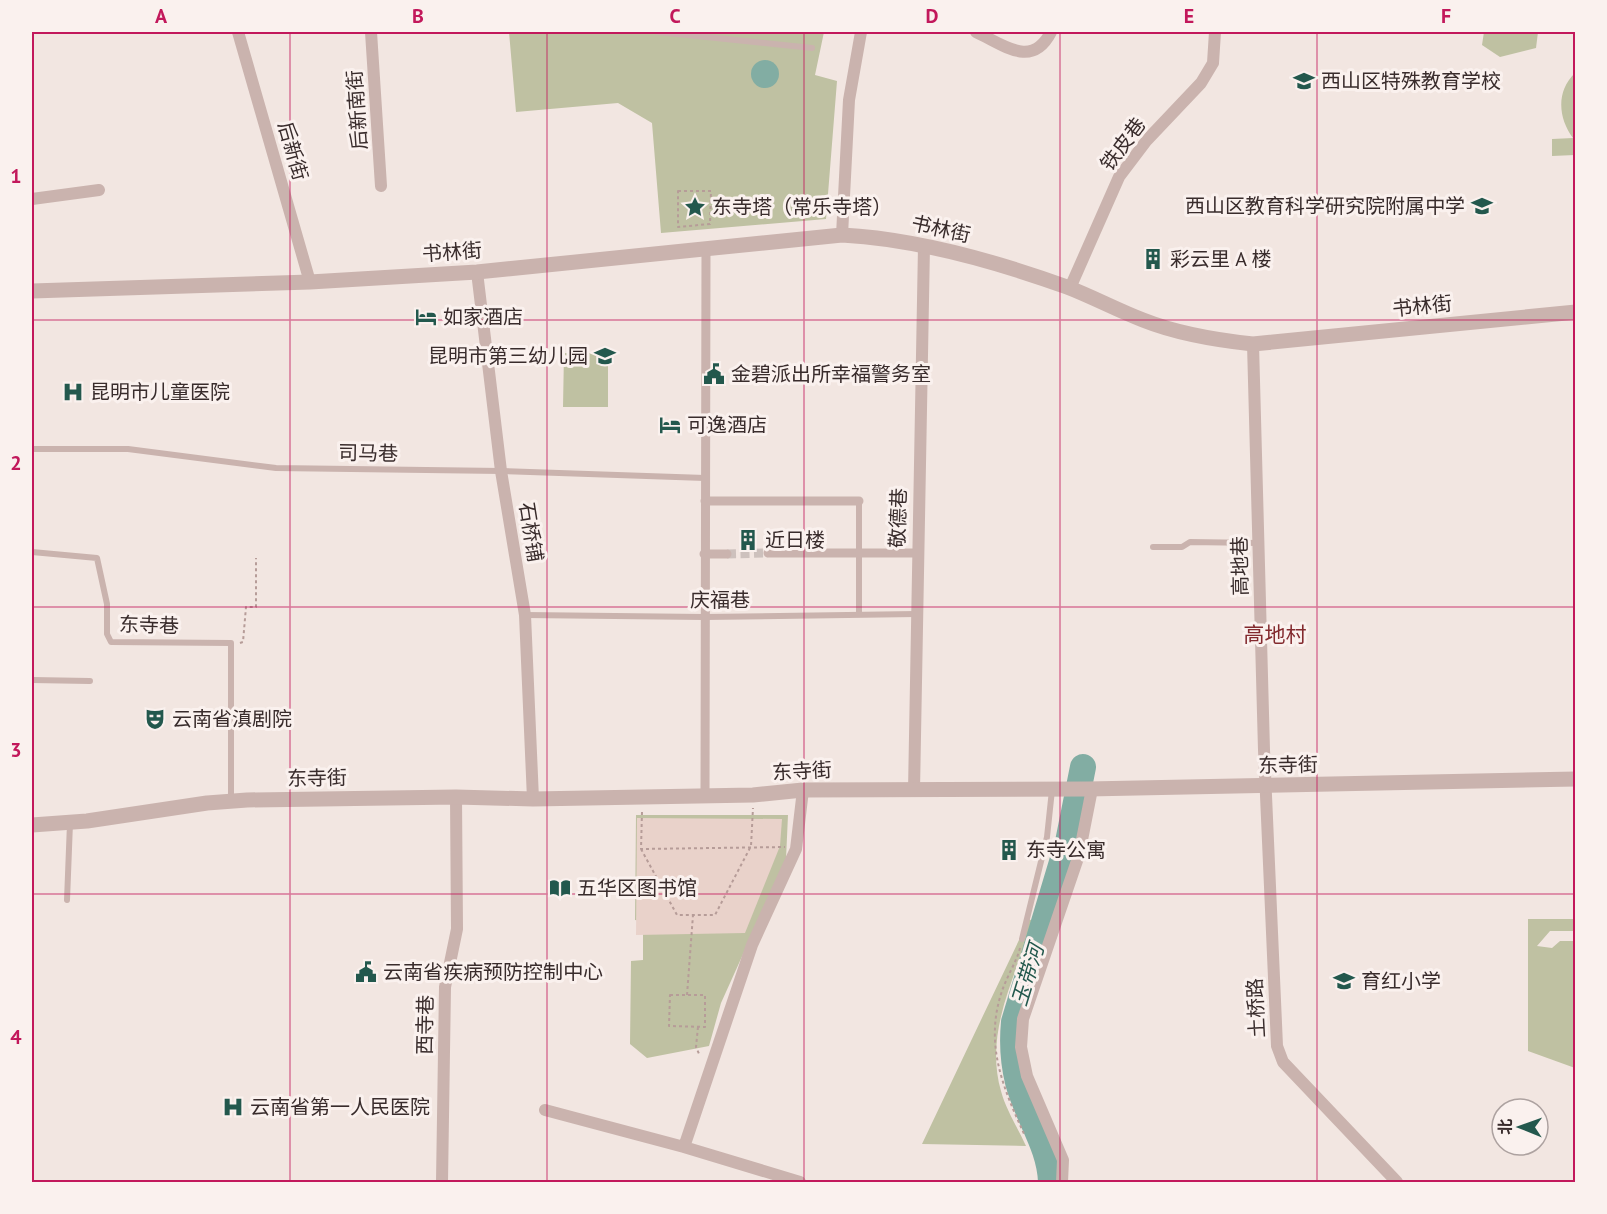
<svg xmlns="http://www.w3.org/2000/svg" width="1607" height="1214" font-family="'PT Sans','Noto Sans SC',sans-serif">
  <rect width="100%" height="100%" fill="#f2e6e1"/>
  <path fill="#bfc1a2" d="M 509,32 L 824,32 L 815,75 L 837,81 L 826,219 L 661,233 L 652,123 L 618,103 L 516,112 Z
    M 1484,32 L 1538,32 L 1536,48 L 1500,57 L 1482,45 Z
    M 1575,73 L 1575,155 L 1552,156 L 1552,139 L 1573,138 C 1558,118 1556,91 1575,73 Z
    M 564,353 L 608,353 L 608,407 L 563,407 Z
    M 636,815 L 788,815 L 786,859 L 721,1003 L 709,1046 L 647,1058 L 630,1044 L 631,961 L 643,960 L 643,921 L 635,920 Z
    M 1029,919 L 1034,922 C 1015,975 984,1033 1001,1091 C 1006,1110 1018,1128 1026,1146 L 922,1144 Z
    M 1528,919 L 1575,919 L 1575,931 L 1550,931 L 1537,946 L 1552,948 L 1560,941 L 1575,941 L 1575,1068 L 1528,1051 Z"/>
  <path fill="#e9d2ca" d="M 637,818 L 782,819 L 780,846 L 745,933 L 636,935 Z"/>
  <path fill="#82ada3" d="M751 74a14 14 0 1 1 28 0a14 14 0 1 1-28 0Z"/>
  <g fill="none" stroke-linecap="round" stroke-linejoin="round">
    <path stroke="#82ada3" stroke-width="26" d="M 1051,1182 C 1050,1146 1027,1117 1018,1082 C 1013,1062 1012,1043 1014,1022 L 1068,842 L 1083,767"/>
    <path stroke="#cdc1bd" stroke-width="9" stroke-dasharray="9 4.5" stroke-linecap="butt" d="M 727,554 L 768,553"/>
    <path stroke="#b69c98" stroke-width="2" stroke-dasharray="3 3" stroke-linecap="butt" d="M 678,191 L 711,191 L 710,224 L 678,227 Z
      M 240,643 L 243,642 L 246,607 L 256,607 L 256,558
      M 642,812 L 641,849 L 785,847
      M 641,849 L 677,915 L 715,915 L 751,846 L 753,808
      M 1020,948 C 1016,963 1007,976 1002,991 C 984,1044 1003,1088 1025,1136
      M 670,995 L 705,995 L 705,1027 L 669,1026 Z
      M 687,995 L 693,915
      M 698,1027 L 696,1047 L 700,1056"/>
    <path stroke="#cab3ae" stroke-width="6" d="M 658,32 L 812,48
      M 32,449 L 128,449 L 276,468 L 501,471 L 705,478
      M 1153,547 L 1182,547 L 1190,542 L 1258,543
      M 32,552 L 97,558 L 107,604 L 107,634 L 111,642 L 231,643 L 231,800
      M 525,615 L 704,617 L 916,614
      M 859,615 L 859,501
      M 32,680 L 90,681
      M 67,900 L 70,823
      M 1022,939 L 1047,837 L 1052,790"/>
    <path stroke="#cab3ae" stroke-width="9" d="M 705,501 L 859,501
      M 768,553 L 916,553
      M 704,554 L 727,554
      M 705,796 L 706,247"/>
    <path stroke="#cab3ae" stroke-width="12" d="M 238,32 L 310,282
      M 371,32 L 381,186
      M 976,32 C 1004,45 1032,69 1051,32
      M 32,199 L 99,190
      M 842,235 L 849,100 L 861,32
      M 477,272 L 501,471 L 525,615 L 533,799
      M 1070,288 L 1119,177 L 1147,140 L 1201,83 L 1213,63 L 1215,32
      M 1253,344 L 1264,750 L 1277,1046 L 1283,1062 L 1397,1182
      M 914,791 L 924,246
      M 545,1110 L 684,1147 L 800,1182
      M 684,1147 L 752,945 L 796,849 L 803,790
      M 442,1182 L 445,987 L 457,929 L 456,797
      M 1062,1182 L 1063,1160 L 1027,1076 L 1021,1047 L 1023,1019 L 1079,855 L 1092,789"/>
    <path stroke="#cab3ae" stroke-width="15" d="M 32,291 L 310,282 L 477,272 L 842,235 C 918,239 995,261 1067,287 C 1093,297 1117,310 1143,320 C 1178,334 1215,340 1253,344 L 1576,312
      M 32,825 L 87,821 L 207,803 L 247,800 L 456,797 L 533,799 L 753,795 L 803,790 L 1088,789 L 1576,779"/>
  </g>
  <path fill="none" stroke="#c2185b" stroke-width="1.5" stroke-opacity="0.55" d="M 290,32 L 290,1182M 547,32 L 547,1182M 804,32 L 804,1182M 1060,32 L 1060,1182M 1317,32 L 1317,1182M 32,320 L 1576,320M 32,607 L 1576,607M 32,894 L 1576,894"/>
  <defs>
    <symbol id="school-bare" viewBox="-9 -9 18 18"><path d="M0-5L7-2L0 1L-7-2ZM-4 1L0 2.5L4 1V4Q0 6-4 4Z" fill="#23584d" stroke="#faf1ee" stroke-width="2.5" paint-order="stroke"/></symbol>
    <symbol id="sight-bare" viewBox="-9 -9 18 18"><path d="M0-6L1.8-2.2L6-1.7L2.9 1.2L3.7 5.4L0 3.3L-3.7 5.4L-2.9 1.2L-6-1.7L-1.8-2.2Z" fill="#23584d" stroke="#faf1ee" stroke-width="2.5" paint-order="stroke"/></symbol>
    <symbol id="building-bare" viewBox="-9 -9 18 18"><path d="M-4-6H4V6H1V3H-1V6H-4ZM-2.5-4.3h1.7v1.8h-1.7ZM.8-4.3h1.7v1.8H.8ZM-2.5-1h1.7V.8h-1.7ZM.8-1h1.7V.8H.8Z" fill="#23584d" stroke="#faf1ee" stroke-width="2.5" paint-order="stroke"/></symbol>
    <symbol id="hotel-bare" viewBox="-9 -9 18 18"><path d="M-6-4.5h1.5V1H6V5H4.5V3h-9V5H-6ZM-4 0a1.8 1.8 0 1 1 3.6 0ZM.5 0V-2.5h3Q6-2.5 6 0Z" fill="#23584d" stroke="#faf1ee" stroke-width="2.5" paint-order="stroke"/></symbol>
    <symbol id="civic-bare" viewBox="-9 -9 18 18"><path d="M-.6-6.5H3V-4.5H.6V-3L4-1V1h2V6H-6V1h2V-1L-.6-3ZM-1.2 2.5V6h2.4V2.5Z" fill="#23584d" stroke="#faf1ee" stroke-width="2.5" paint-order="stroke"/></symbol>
    <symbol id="hospital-bare" viewBox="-9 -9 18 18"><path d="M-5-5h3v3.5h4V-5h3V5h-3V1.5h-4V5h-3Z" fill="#23584d" stroke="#faf1ee" stroke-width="2.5" paint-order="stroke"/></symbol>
    <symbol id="theatre-bare" viewBox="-9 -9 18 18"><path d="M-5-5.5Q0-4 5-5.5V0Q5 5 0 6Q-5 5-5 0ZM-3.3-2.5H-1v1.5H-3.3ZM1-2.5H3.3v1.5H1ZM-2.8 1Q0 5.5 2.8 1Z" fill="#23584d" stroke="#faf1ee" stroke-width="2.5" paint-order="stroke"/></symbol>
    <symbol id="library-bare" viewBox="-9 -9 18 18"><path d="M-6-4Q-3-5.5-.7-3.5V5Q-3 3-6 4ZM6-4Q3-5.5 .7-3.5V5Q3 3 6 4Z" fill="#23584d" stroke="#faf1ee" stroke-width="2.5" paint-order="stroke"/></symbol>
  </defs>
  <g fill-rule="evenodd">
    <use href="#school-bare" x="1289" y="66" width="30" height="30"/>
    <use href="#school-bare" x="1467" y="191" width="30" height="30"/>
    <use href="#sight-bare" x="680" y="192" width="30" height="30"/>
    <use href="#building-bare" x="1138" y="244" width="30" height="30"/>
    <use href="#hotel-bare" x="411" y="302" width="30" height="30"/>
    <use href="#school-bare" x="590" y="341" width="30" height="30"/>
    <use href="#civic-bare" x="699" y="359" width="30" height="30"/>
    <use href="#hospital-bare" x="58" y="377" width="30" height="30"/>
    <use href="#hotel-bare" x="655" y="410" width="30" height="30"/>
    <use href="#building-bare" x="733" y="525" width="30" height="30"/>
    <use href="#theatre-bare" x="140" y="704" width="30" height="30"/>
    <use href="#building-bare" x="994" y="835" width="30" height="30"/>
    <use href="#library-bare" x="545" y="873" width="30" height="30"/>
    <use href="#civic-bare" x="351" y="957" width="30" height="30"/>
    <use href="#school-bare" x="1329" y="966" width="30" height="30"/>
    <use href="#hospital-bare" x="218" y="1092" width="30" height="30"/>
  </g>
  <g text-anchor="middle" stroke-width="6" stroke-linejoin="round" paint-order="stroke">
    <g font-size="20" fill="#392c2c" stroke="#faf1ee" text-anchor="start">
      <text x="1321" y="88">西山区特殊教育学校</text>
      <text x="1465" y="213" text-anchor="end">西山区教育科学研究院附属中学</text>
      <text x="712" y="214">东寺塔（常乐寺塔）</text>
      <text x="1170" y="266">彩云里 A 楼</text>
      <text x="443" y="324">如家酒店</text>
      <text x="588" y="363" text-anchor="end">昆明市第三幼儿园</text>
      <text x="731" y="381">金碧派出所幸福警务室</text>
      <text x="90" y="399">昆明市儿童医院</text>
      <text x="687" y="432">可逸酒店</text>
      <text x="765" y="547">近日楼</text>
      <text x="172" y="726">云南省滇剧院</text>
      <text x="1026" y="857">东寺公寓</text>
      <text x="577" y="895">五华区图书馆</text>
      <text x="383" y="979">云南省疾病预防控制中心</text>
      <text x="1361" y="988">育红小学</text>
      <text x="250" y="1114">云南省第一人民医院</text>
    </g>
    <g font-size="20" fill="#392c2c" stroke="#faf1ee">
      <text transform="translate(357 110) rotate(-94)" y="7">后新南街</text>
      <text transform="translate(1123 144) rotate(-53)" y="7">铁皮巷</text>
      <text transform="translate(293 151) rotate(74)" y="7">后新街</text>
      <text transform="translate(941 229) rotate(12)" y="7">书林街</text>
      <text transform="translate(452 252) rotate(-4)" y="7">书林街</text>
      <text transform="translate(1422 306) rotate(-6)" y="7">书林街</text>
      <text transform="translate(368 453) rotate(1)" y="7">司马巷</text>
      <text transform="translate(898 518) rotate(-88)" y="7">敬德巷</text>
      <text transform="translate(531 532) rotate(81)" y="7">石桥铺</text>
      <text transform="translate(1240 566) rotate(-91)" y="7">高地巷</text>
      <text x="720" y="607">庆福巷</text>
      <text transform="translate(149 625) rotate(2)" y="7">东寺巷</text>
      <text transform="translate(1288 765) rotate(-1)" y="7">东寺街</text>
      <text transform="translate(802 771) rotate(-3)" y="7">东寺街</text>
      <text transform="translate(317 778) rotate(-1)" y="7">东寺街</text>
      <text transform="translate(1256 1008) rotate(-93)" y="7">土桥路</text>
      <text transform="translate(425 1025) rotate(-89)" y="7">西寺巷</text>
    </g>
    <g font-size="21" fill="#832a2e" stroke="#faf1ee">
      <text x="1275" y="642">高地村</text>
    </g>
    <g font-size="21" font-style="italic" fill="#23584d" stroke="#faf1ee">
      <text transform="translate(1028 975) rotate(-73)" y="7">玉带河</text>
    </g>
  </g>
  <rect width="1607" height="1214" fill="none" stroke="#faf1ee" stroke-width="66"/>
  <g transform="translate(1520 1127) rotate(271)"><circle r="28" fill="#faf1ee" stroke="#ada2a0" stroke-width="1.5"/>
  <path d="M0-4.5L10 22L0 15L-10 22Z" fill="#23584d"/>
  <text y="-9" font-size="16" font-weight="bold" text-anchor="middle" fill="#392c2c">北</text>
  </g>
  <rect x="33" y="33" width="1541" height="1148" fill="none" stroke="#c2185b" stroke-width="2"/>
  <g font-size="20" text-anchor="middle" font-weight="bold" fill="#c2185b">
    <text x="161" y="23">A</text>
    <text x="418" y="23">B</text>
    <text x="675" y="23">C</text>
    <text x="932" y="23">D</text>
    <text x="1189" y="23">E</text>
    <text x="1446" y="23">F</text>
    <text x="16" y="183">1</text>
    <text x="16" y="470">2</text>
    <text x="16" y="757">3</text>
    <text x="16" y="1044">4</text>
  </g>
</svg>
